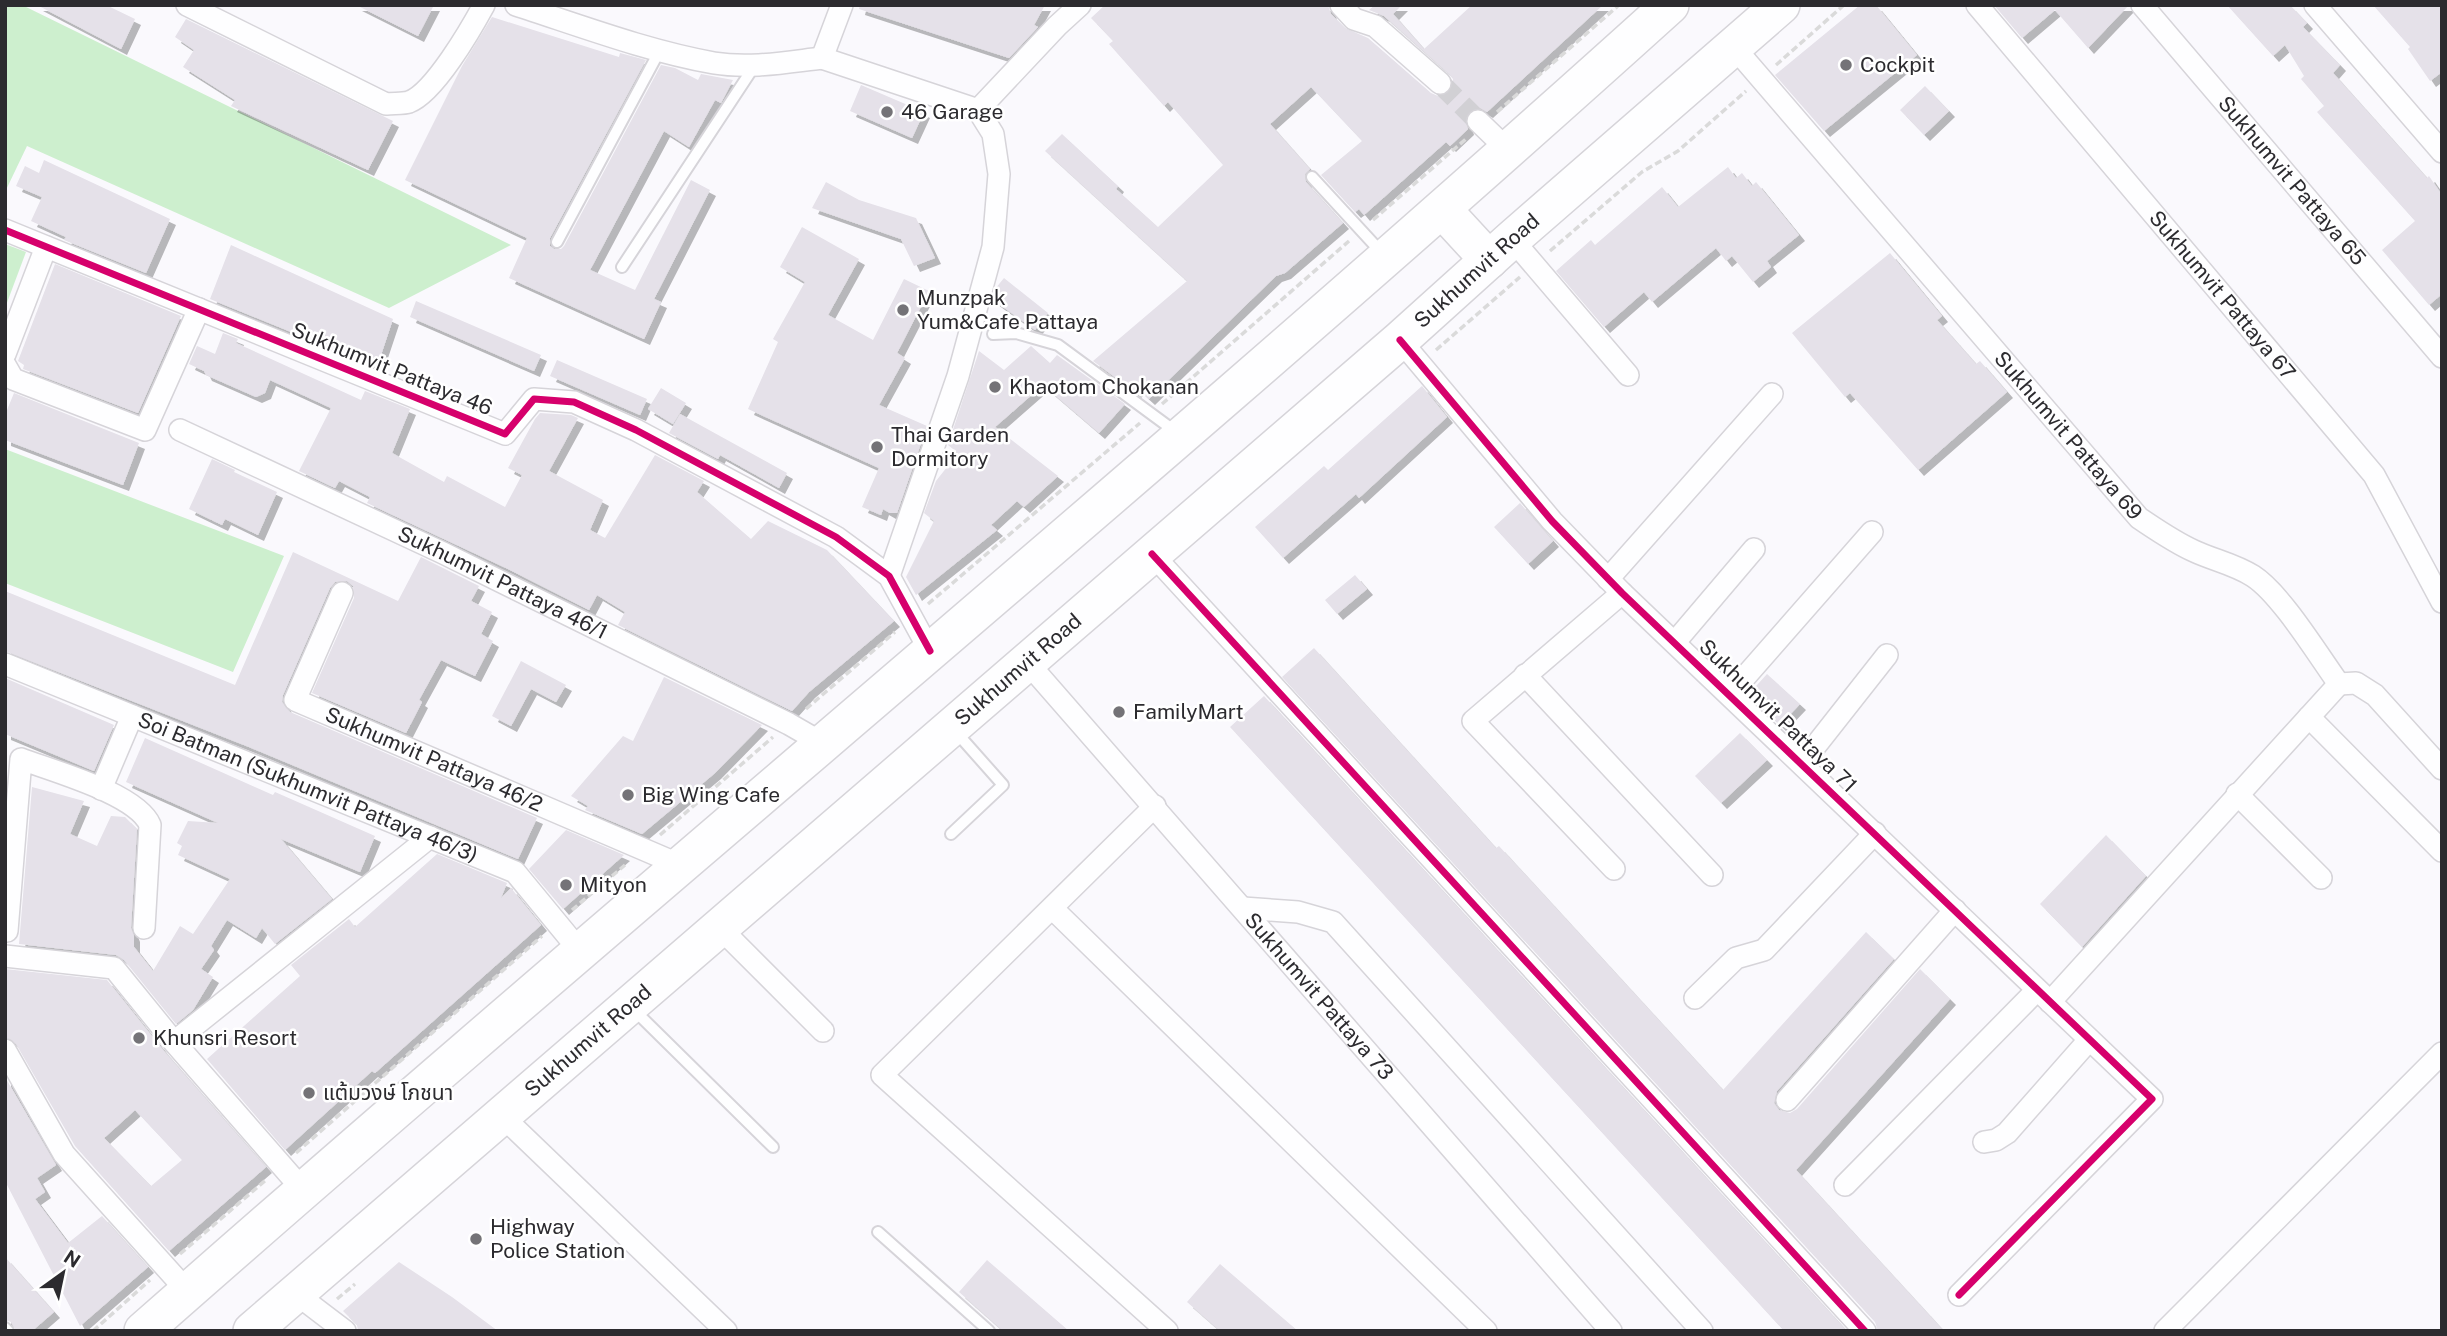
<svg xmlns="http://www.w3.org/2000/svg" width="2447" height="1336" font-family="'Public Sans','Noto Sans Thai',sans-serif">
  <defs>
    <filter id="shadow"><feDropShadow dx="6" dy="6" stdDeviation="0" flood-color="#0004"/></filter>
  </defs>
  <rect width="100%" height="100%" fill="#faf9fd"/>
  <path fill="#cdefce" d="M 5,5 L 22,5 L 511,245 L 389,308 L 27,146 L 5,192 Z
    M 5,244 L 26,252 L 5,308 Z
    M 5,449 L 284,556 L 233,672 L 5,583 Z"/>
  <path fill="#e5e1e9" fill-rule="evenodd" filter="url(#shadow)" d="M 37,5 L 106,5 L 135,19 L 121,49 Z
    M 356,5 L 434,5 L 418,36 Z
    M 860,5 L 1045,5 L 1034,25 L 1038,27 L 1009,58 L 859,9 Z
    M 1105,5 L 1328,5 L 1331,14 L 1345,28 L 1368,38 L 1431,93 L 1438,96 L 1445,95 L 1453,86 L 1453,79 L 1449,74 L 1384,16 L 1369,10 L 1375,5 L 1402,5 L 1393,14 L 1424,49 L 1472,5 L 1603,5 L 1487,112 L 1480,108 L 1469,111 L 1465,118 L 1468,129 L 1450,146 L 1446,142 L 1364,215 L 1359,209 L 1355,212 L 1321,175 L 1362,141 L 1311,87 L 1270,124 L 1310,169 L 1305,174 L 1306,182 L 1343,223 L 1285,273 L 1276,276 L 1149,399 L 1138,389 L 1135,392 L 1093,361 L 1187,281 L 1045,151 L 1062,134 L 1118,186 L 1116,189 L 1158,227 L 1223,165 L 1168,102 L 1164,106 L 1109,44 L 1113,41 L 1091,18 Z
    M 1860,5 L 1876,5 L 1917,55 L 1824,131 L 1775,75 Z
    M 1994,5 L 2129,5 L 2088,48 L 2055,10 L 2022,38 Z
    M 2227,5 L 2290,5 L 2307,23 L 2303,27 L 2340,65 L 2333,73 L 2427,178 L 2429,176 L 2442,195 L 2442,294 L 2429,305 L 2382,250 L 2415,221 L 2317,112 L 2324,106 L 2301,79 L 2304,76 L 2285,45 L 2273,56 Z
    M 2373,5 L 2442,5 L 2442,72 L 2430,81 L 2408,49 L 2410,47 Z
    M 492,17 L 619,57 L 620,53 L 646,60 L 550,238 L 550,246 L 554,249 L 561,249 L 564,246 L 661,65 L 675,68 L 698,80 L 701,74 L 733,80 L 721,103 L 715,100 L 689,147 L 664,131 L 590,270 L 635,290 L 691,180 L 710,190 L 654,299 L 661,302 L 644,339 L 509,278 L 527,238 L 405,180 L 462,66 Z
    M 186,19 L 393,121 L 368,170 L 231,106 L 235,100 L 183,67 L 194,50 L 175,37 Z
    M 861,85 L 924,112 L 912,138 L 850,111 Z
    M 1925,86 L 1949,111 L 1924,135 L 1900,110 Z
    M 44,160 L 170,219 L 146,273 L 64,240 L 66,237 L 31,221 L 42,197 L 16,186 L 25,166 L 39,173 Z
    M 1728,167 L 1736,178 L 1742,173 L 1752,186 L 1756,182 L 1799,235 L 1767,261 L 1771,267 L 1753,282 L 1732,256 L 1726,261 L 1716,248 L 1652,302 L 1644,292 L 1604,327 L 1556,271 L 1591,240 L 1595,245 L 1662,187 L 1678,207 Z
    M 826,182 L 859,200 L 916,218 L 935,258 L 914,266 L 901,239 L 812,208 Z
    M 802,227 L 859,259 L 828,315 L 873,340 L 904,279 L 929,291 L 897,353 L 905,358 L 879,405 L 927,426 L 897,513 L 890,513 L 883,509 L 881,515 L 862,507 L 879,468 L 748,409 L 778,342 L 773,339 L 805,282 L 780,267 Z
    M 231,245 L 393,319 L 377,367 L 210,299 Z
    M 1890,253 L 1942,316 L 1937,320 L 1976,364 L 1980,361 L 2007,392 L 1918,470 L 1850,393 L 1845,397 L 1792,333 Z
    M 55,264 L 181,316 L 138,413 L 23,369 L 24,365 L 18,361 Z
    M 1004,278 L 1048,313 L 1035,330 L 992,299 L 995,289 Z
    M 416,301 L 541,355 L 534,371 L 410,317 Z
    M 223,333 L 238,339 L 236,343 L 361,400 L 365,391 L 410,409 L 392,453 L 444,482 L 447,476 L 505,507 L 522,475 L 508,468 L 535,419 L 540,413 L 571,415 L 578,418 L 549,471 L 603,500 L 590,530 L 605,538 L 655,455 L 704,481 L 697,492 L 751,539 L 768,521 L 827,550 L 894,621 L 809,692 L 792,711 L 618,625 L 625,612 L 597,595 L 589,610 L 508,569 L 367,503 L 370,497 L 339,481 L 335,488 L 299,471 L 331,408 L 270,380 L 265,393 L 256,397 L 206,375 L 204,371 L 189,364 L 197,346 L 215,354 Z
    M 1031,346 L 1050,363 L 1057,355 L 1125,404 L 1099,433 L 1043,385 L 995,427 L 1058,476 L 1024,507 L 1017,501 L 991,525 L 997,530 L 916,595 L 906,577 L 934,521 L 924,513 L 936,481 L 958,453 L 948,445 L 979,351 L 1004,370 Z
    M 557,360 L 647,399 L 640,415 L 550,376 Z
    M 1422,386 L 1447,417 L 1359,498 L 1356,494 L 1283,558 L 1255,527 L 1324,466 L 1328,470 Z
    M 661,388 L 686,403 L 673,424 L 648,409 Z
    M 14,393 L 139,443 L 123,485 L 5,440 L 5,415 Z
    M 680,414 L 787,473 L 779,488 L 720,455 L 718,459 L 669,433 Z
    M 212,459 L 235,470 L 234,472 L 277,492 L 258,535 L 225,519 L 222,525 L 189,509 Z
    M 1520,503 L 1553,541 L 1528,564 L 1494,527 Z
    M 293,552 L 398,601 L 421,557 L 479,586 L 471,601 L 492,612 L 481,634 L 493,641 L 475,676 L 441,660 L 419,700 L 422,702 L 406,733 L 312,693 L 354,598 L 353,586 L 347,581 L 335,582 L 330,588 L 283,695 L 282,702 L 290,712 L 537,818 L 518,859 L 249,747 L 5,651 L 5,591 L 235,685 Z
    M 1355,575 L 1367,589 L 1337,614 L 1325,600 Z
    M 1314,648 L 1496,848 L 1499,846 L 1723,1090 L 1866,932 L 1894,959 L 1777,1091 L 1774,1103 L 1779,1110 L 1790,1113 L 1797,1109 L 1920,969 L 1950,999 L 1796,1170 L 1944,1331 L 1878,1331 L 1875,1322 L 1282,677 Z
    M 521,661 L 566,685 L 556,702 L 531,689 L 511,726 L 492,716 Z
    M 1767,674 L 1800,704 L 1780,725 L 1748,695 Z
    M 664,677 L 762,725 L 715,773 L 642,834 L 585,810 L 588,806 L 571,796 L 623,736 L 633,741 Z
    M 5,678 L 114,725 L 94,771 L 5,734 Z
    M 1264,696 L 1847,1331 L 1784,1331 L 1230,727 Z
    M 1740,733 L 1767,760 L 1721,803 L 1695,776 Z
    M 145,738 L 273,795 L 275,792 L 375,836 L 360,872 L 281,839 L 332,899 L 275,944 L 262,928 L 256,938 L 227,920 L 211,946 L 214,950 L 201,969 L 213,977 L 193,1010 L 176,1024 L 124,960 L 116,955 L 19,944 L 32,787 L 84,801 L 70,834 L 97,846 L 111,816 L 125,817 L 137,829 L 131,928 L 134,936 L 134,947 L 153,971 L 180,926 L 193,934 L 230,879 L 178,855 L 182,846 L 177,843 L 188,821 L 218,823 L 126,782 Z
    M 566,830 L 624,855 L 563,909 L 529,869 Z
    M 2106,835 L 2146,876 L 2082,947 L 2040,904 Z
    M 437,854 L 507,883 L 501,898 L 511,888 L 541,925 L 375,1073 L 372,1071 L 285,1150 L 207,1059 L 300,976 L 291,965 L 349,919 L 355,927 Z
    M 5,969 L 107,980 L 164,1051 L 266,1167 L 169,1251 L 75,1146 L 16,1044 L 5,1037 ZM 135,1110 L 182,1160 L 151,1186 L 104,1138 Z
    M 5,1077 L 56,1165 L 37,1178 L 45,1192 L 35,1199 L 68,1243 L 102,1216 L 148,1267 L 80,1326 L 5,1181 Z
    M 5,1257 L 54,1312 L 32,1331 L 16,1331 L 11,1322 L 5,1320 Z
    M 987,1260 L 1069,1331 L 1003,1331 L 959,1292 Z
    M 399,1262 L 452,1297 L 498,1331 L 358,1331 L 357,1325 L 343,1311 Z
    M 1220,1264 L 1298,1331 L 1220,1331 L 1187,1302 Z"/>
  <g fill="none" stroke-linecap="round" stroke-linejoin="round">
    <path stroke="#d1d0d4" stroke-width="21" stroke-dasharray="21 10" stroke-linecap="butt" d="M 1440,83 L 1478,121"/>
    <defs>
      <path id="service" d="M 1312,177 L 1381,252
        M 557,242 L 660,50
        M 622,267 L 755,65
        M 993,334 L 1016,333 L 1058,345 L 1176,432
        M 951,834 L 1003,785 L 956,732
        M 634,1010 L 773,1147
        M 878,1232 L 989,1331
        M 5,1328 L 8,1331"/>
      <g id="minor">
        <path d="M 187,5 L 386,104 C 393,103 403,104 409,102 C 434,93 471,29 484,5"/>
        <path d="M 516,5 C 581,26 647,51 714,63 C 750,69 787,62 822,58"/>
        <path d="M 842,5 L 822,58 L 978,110 L 993,134 L 999,174 L 993,247 L 958,376 L 889,576"/>
        <path d="M 1341,5 L 1354,19 L 1375,26 L 1440,83"/>
        <path id="s1" d="M 1977,5 L 2374,475 L 2442,602"/>
        <path id="s2" d="M 2142,5 L 2442,357"/>
        <path d="M 2315,5 L 2442,152"/>
        <path id="s3" d="M 1733,46 L 2139,518 C 2157,530 2174,542 2194,551 C 2213,560 2234,564 2253,576 C 2281,594 2318,655 2339,684"/>
        <path d="M 978,110 L 1057,26 L 1080,5"/>
        <path d="M 1478,121 L 1509,151"/>
        <path d="M 5,230 L 505,434 L 534,399 L 574,402 L 636,430 L 836,537 L 889,576 L 930,651"/>
        <path d="M 1512,239 L 1628,375"/>
        <path d="M 1400,340 L 1552,521 L 1622,593 L 2152,1099 L 1959,1295"/>
        <path d="M 5,354 L 46,247"/>
        <path d="M 5,365 L 13,379 L 145,430 L 199,309"/>
        <path id="s4" d="M 180,430 L 443,553 L 789,724 L 822,743"/>
        <path d="M 1152,554 L 1865,1331"/>
        <path d="M 1608,579 L 1772,394"/>
        <path id="s5" d="M 342,593 L 295,700 L 680,865"/>
        <path d="M 1675,642 L 1754,549"/>
        <path id="s6" d="M 1027,662 L 1611,1331"/>
        <path id="s7" d="M 5,664 L 515,872 L 580,951"/>
        <path d="M 1525,675 L 1712,875"/>
        <path d="M 2339,684 L 2356,683 L 2375,695 L 2442,769"/>
        <path d="M 1730,694 L 1872,532"/>
        <path d="M 2309,717 L 2442,851"/>
        <path d="M 1802,763 L 1887,655"/>
        <path d="M 101,789 L 132,716"/>
        <path d="M 2237,794 L 2321,878"/>
        <path d="M 1155,806 L 882,1075 L 1167,1331"/>
        <path d="M 1614,869 L 1473,721 L 1622,593"/>
        <path d="M 1243,908 L 1298,912 L 1333,922 L 1702,1331"/>
        <path d="M 1053,909 L 1486,1331"/>
        <path d="M 720,928 L 823,1031"/>
        <path d="M 7,931 L 21,759 C 53,771 137,794 150,825 L 144,928"/>
        <path d="M 5,956 L 114,968 L 174,1042 L 303,1190"/>
        <path d="M 1695,998 L 1736,958 L 1764,950 L 1875,833"/>
        <path d="M 2050,1002 L 2339,684"/>
        <path d="M 174,1042 L 430,837"/>
        <path d="M 5,1050 L 64,1154 L 188,1292"/>
        <path d="M 1787,1100 L 1955,910"/>
        <path d="M 502,1116 L 726,1331"/>
        <path d="M 1984,1142 L 1996,1140 L 2007,1133 L 2089,1040"/>
        <path d="M 1845,1185 L 2037,990"/>
        <path d="M 295,1293 L 345,1331"/>
        <path d="M 2165,1331 L 2442,1053"/>
      </g>
      <g id="trunk">
        <path d="M 1442,209 L 1489,260"/>
        <path d="M 143,1331 C 649,885 1170,457 1670,5"/>
        <path id="s8" d="M 252,1331 L 1400,340 L 1512,239 L 1781,5"/>
      </g>
    </defs>
    <use href="#service" stroke="#d6d4d9" stroke-width="14"/>
    <use href="#minor" stroke="#d6d4d9" stroke-width="24"/>
    <use href="#trunk" stroke="#d6d4d9" stroke-width="40"/>
    <path stroke="#dadada" stroke-width="3.5" stroke-dasharray="7 3.5" stroke-linecap="butt" d="M 1776,65 L 1844,5
      M 1497,112 L 1619,5
      M 1373,220 L 1467,138
      M 1550,251 L 1642,172 L 1678,151 L 1746,91
      M 1436,350 L 1520,277
      M 1162,404 L 1349,241
      M 928,604 L 1140,423
      M 806,709 L 895,632
      M 660,835 L 773,737
      M 572,910 L 625,865
      M 296,1153 L 542,936
      M 180,1254 L 267,1179
      M 337,1299 L 355,1284
      M 93,1331 L 150,1280"/>
    <use href="#service" stroke="#fefeff" stroke-width="10"/>
    <use href="#minor" stroke="#fefeff" stroke-width="21"/>
    <use href="#trunk" stroke="#fefeff" stroke-width="37"/>
    <defs>
      <path id="cycleway" d="M 5,230 L 505,434 L 534,399 L 574,402 L 636,430 L 836,537 L 889,576 L 930,651
        M 1400,340 L 1552,521 L 1622,593 L 2152,1099 L 1959,1295
        M 1152,554 L 1865,1331"/>
    </defs>
    <use href="#cycleway" stroke="#fff" stroke-width="11"/>
    <use href="#cycleway" stroke="#d6006c" stroke-width="7"/>
  </g>
  <g fill="#747377" stroke="#fff" stroke-width="2.5">
    <circle cx="1846" cy="65" r="7"/>
    <circle cx="887" cy="112" r="7"/>
    <circle cx="903" cy="310" r="7"/>
    <circle cx="995" cy="387" r="7"/>
    <circle cx="877" cy="447" r="7"/>
    <circle cx="1119" cy="712" r="7"/>
    <circle cx="628" cy="795" r="7"/>
    <circle cx="566" cy="885" r="7"/>
    <circle cx="139" cy="1038" r="7"/>
    <circle cx="309" cy="1093" r="7"/>
    <circle cx="476" cy="1239" r="7"/>
  </g>
  <g text-anchor="middle" stroke-width="5" stroke-linejoin="round" paint-order="stroke">
    <g font-size="21" fill="#2c2b2f" stroke="#fff" text-anchor="start">
      <text x="1860" y="72">Cockpit</text>
      <text x="901" y="119">46 Garage</text>
      <text x="917" y="305">Munzpak<tspan x="917" dy="24">Yum&amp;Cafe Pattaya</tspan></text>
      <text x="1009" y="394">Khaotom Chokanan</text>
      <text x="891" y="442">Thai Garden<tspan x="891" dy="24">Dormitory</tspan></text>
      <text x="1133" y="719">FamilyMart</text>
      <text x="642" y="802">Big Wing Cafe</text>
      <text x="580" y="892">Mityon</text>
      <text x="153" y="1045">Khunsri Resort</text>
      <text x="323" y="1100">แต้มวงษ์ โภชนา</text>
      <text x="490" y="1234">Highway<tspan x="490" dy="24">Police Station</tspan></text>
    </g>
    <g font-size="21" fill="#2c2b2f" stroke="#fff">
      <text dy="7" stroke="none"><textPath href="#s2" startOffset="231">Sukhumvit Pattaya 65</textPath></text>
      <text dy="7" stroke="none"><textPath href="#s8" startOffset="1620">Sukhumvit Road</textPath></text>
      <text dy="7" stroke="none"><textPath href="#s1" startOffset="380">Sukhumvit Pattaya 67</textPath></text>
      <text transform="translate(392 369) rotate(22)" y="7">Sukhumvit Pattaya 46</text>
      <text dy="7" stroke="none"><textPath href="#s3" startOffset="514">Sukhumvit Pattaya 69</textPath></text>
      <text dy="7" stroke="none"><textPath href="#s4" startOffset="357">Sukhumvit Pattaya 46/1</textPath></text>
      <text dy="7" stroke="none"><textPath href="#s8" startOffset="1012">Sukhumvit Road</textPath></text>
      <text transform="translate(1778 716) rotate(44)" y="7">Sukhumvit Pattaya 71</text>
      <text dy="7" stroke="none"><textPath href="#s5" startOffset="268">Sukhumvit Pattaya 46/2</textPath></text>
      <text dy="7" stroke="none"><textPath href="#s7" startOffset="327">Soi Batman (Sukhumvit Pattaya 46/3)</textPath></text>
      <text dy="7" stroke="none"><textPath href="#s6" startOffset="444">Sukhumvit Pattaya 73</textPath></text>
      <text dy="7" stroke="none"><textPath href="#s8" startOffset="444">Sukhumvit Road</textPath></text>
    </g>
  </g>
  <rect width="2447" height="1336" fill="none" stroke="#2c2b2f" stroke-width="14"/>
  <g transform="translate(63 1273) rotate(33)" stroke="#ffffff" stroke-width="5" paint-order="stroke">
  <path d="M0-5L12 26L0 18L-12 26Z" fill="#2c2b2f"/>
  <text y="-10" font-size="19" font-weight="bold" text-anchor="middle" fill="#2c2b2f">N</text>
  </g>
</svg>
